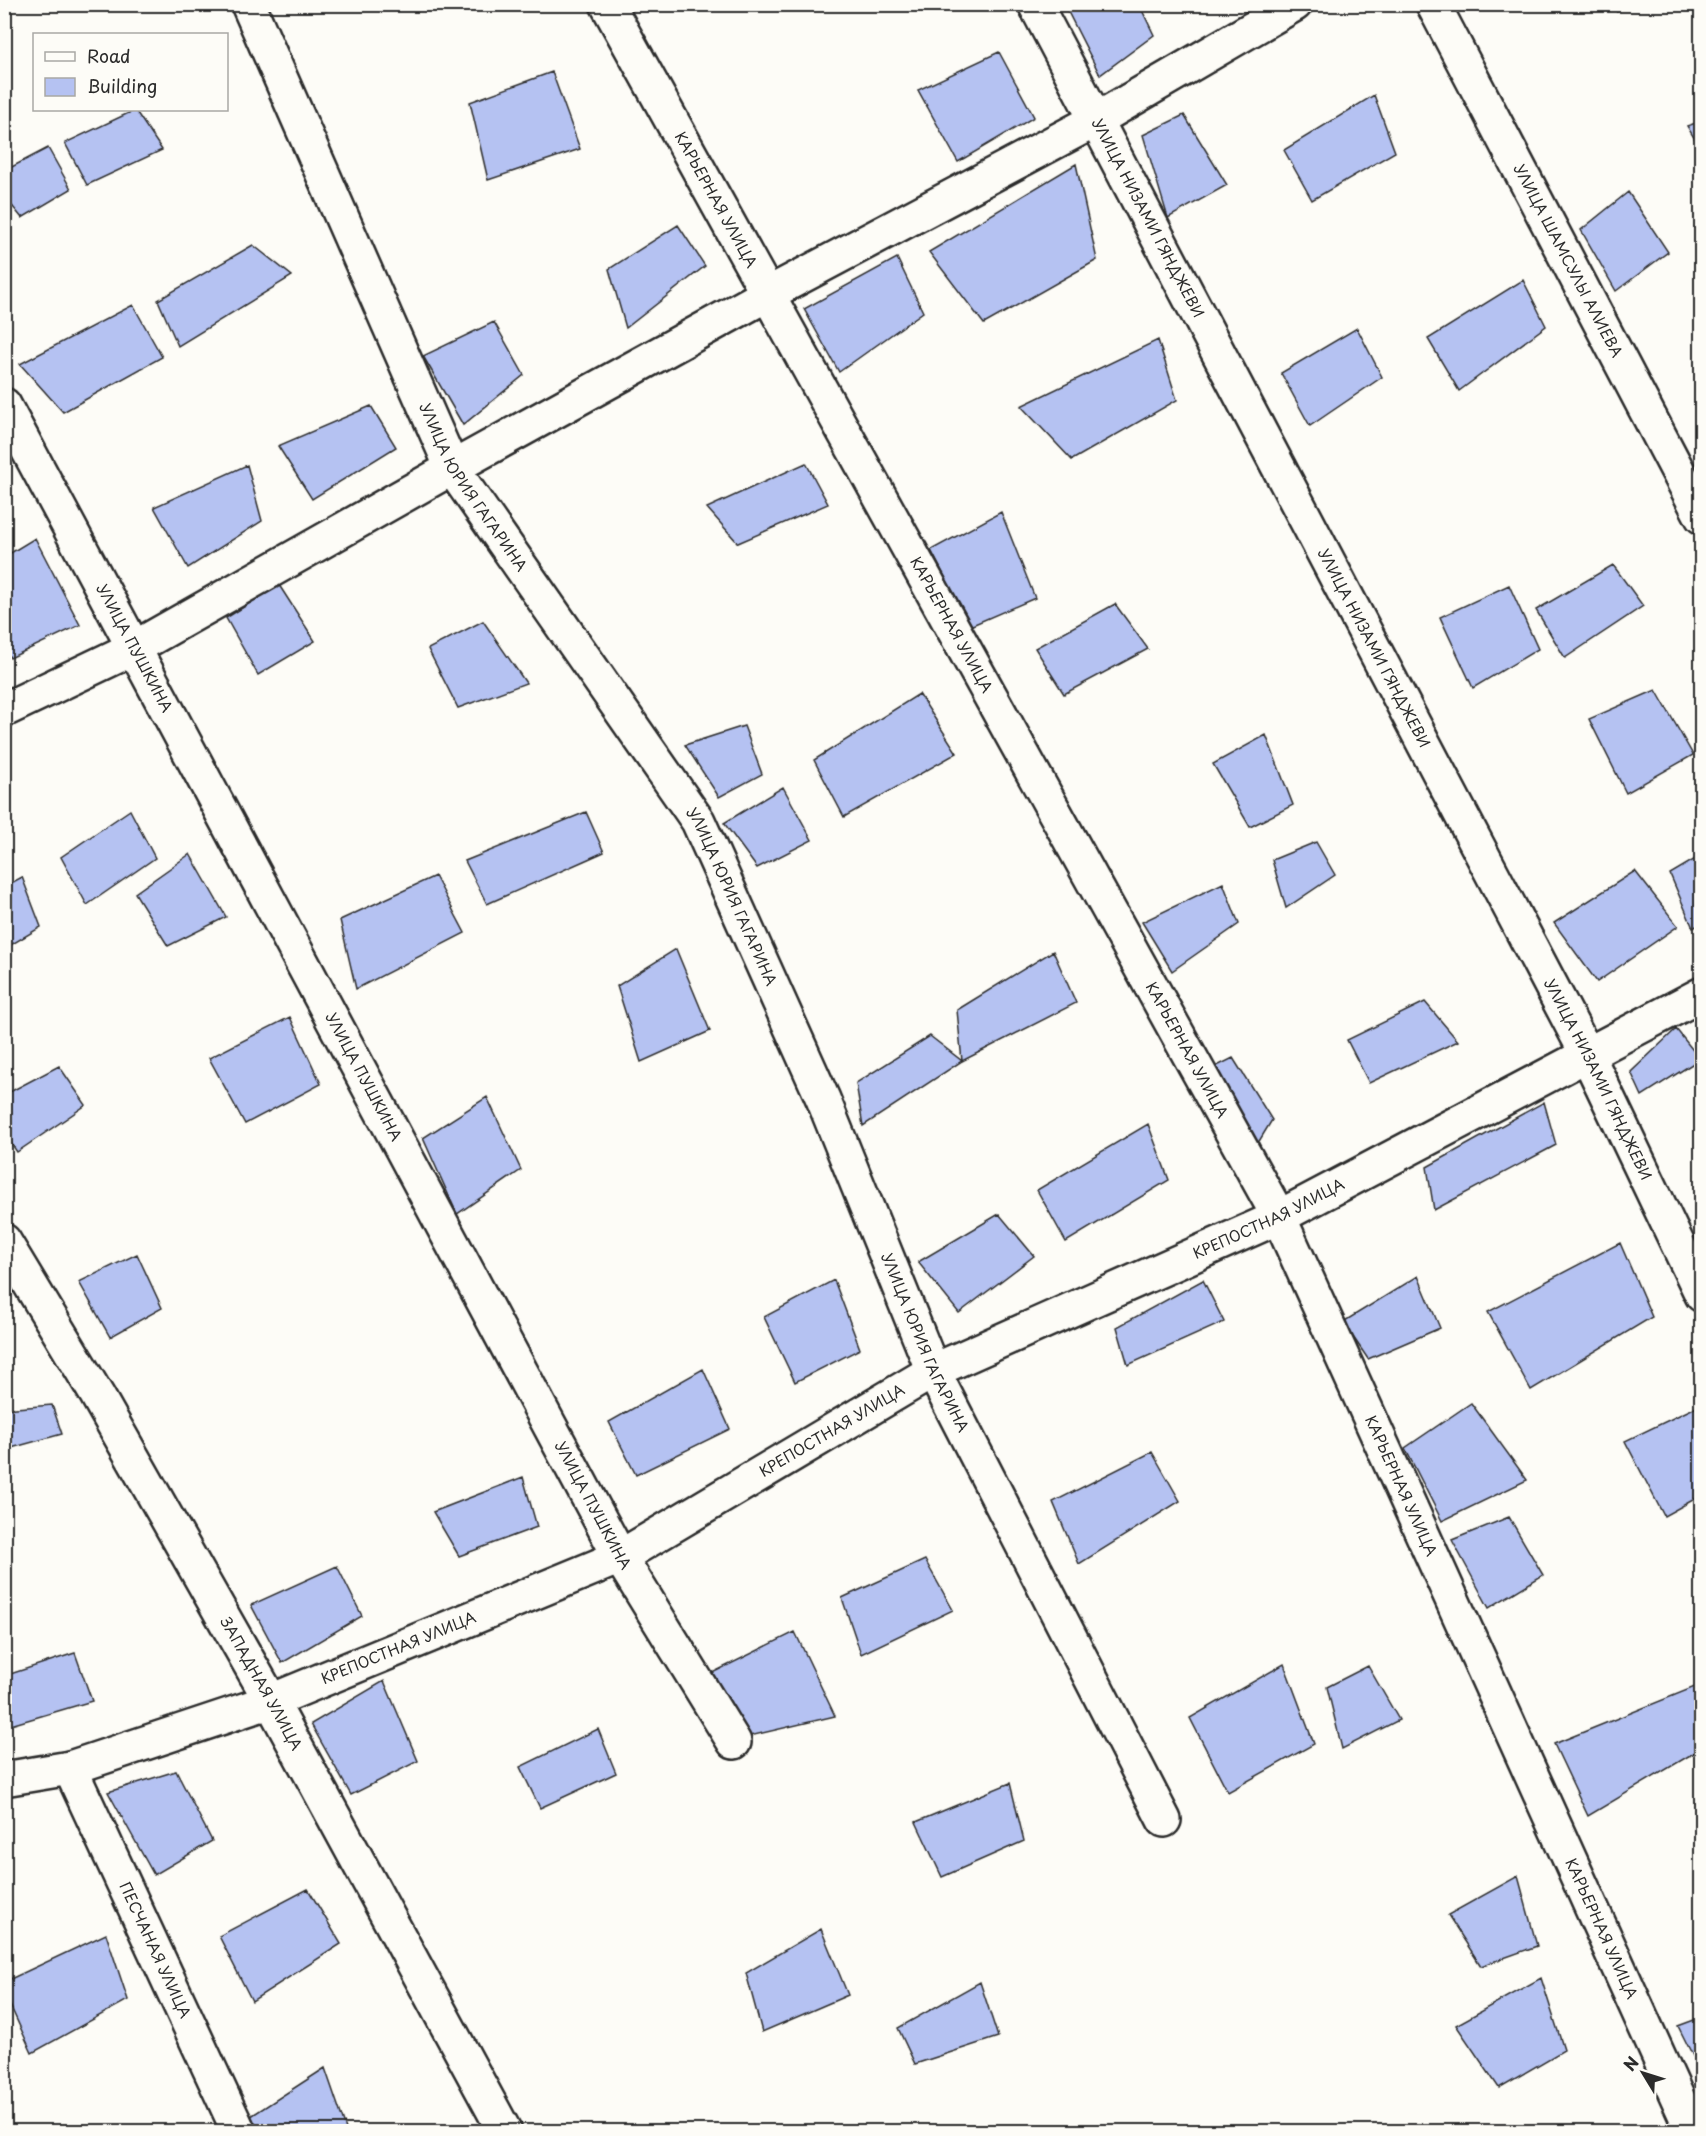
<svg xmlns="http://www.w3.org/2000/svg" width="1706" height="2136" font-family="'Playpen Sans',sans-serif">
  <rect width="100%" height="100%" fill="#fdfcf7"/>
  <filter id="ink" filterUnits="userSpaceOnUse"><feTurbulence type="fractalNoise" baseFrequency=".0167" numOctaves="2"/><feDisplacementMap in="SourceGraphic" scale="12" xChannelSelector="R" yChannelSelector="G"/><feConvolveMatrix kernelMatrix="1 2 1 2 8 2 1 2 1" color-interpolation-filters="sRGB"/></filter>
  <g filter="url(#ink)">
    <path fill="#b5c2f2" stroke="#2b2b2b" stroke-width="1.5" d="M 1064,4 L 1139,4 L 1154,35 L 1100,75 Z
      M 1613,4 L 1629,4 L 1617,12 Z
      M 999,52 L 1034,117 L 958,162 L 918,90 Z
      M 552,72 L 580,149 L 488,180 L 470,102 Z
      M 1374,95 L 1395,152 L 1312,200 L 1284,150 Z
      M 135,110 L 162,150 L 87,185 L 65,143 Z
      M 1184,115 L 1227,185 L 1168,218 L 1143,135 Z
      M 1702,121 L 1702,151 L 1687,126 Z
      M 48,148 L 71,189 L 22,218 L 4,196 L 4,171 Z
      M 1076,164 L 1097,260 L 984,324 L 929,252 Z
      M 1628,192 L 1668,252 L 1616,291 L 1581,230 Z
      M 678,225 L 705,266 L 626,328 L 609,269 Z
      M 253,245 L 292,276 L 178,346 L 158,300 Z
      M 897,258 L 923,312 L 839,372 L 804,309 Z
      M 1523,280 L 1546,326 L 1459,391 L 1428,339 Z
      M 133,305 L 162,357 L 63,412 L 20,364 Z
      M 494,322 L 524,375 L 463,425 L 423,356 Z
      M 1357,328 L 1382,377 L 1310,426 L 1281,373 Z
      M 1158,340 L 1177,400 L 1072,460 L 1021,406 Z
      M 371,406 L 396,447 L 312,499 L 278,446 Z
      M 806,463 L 828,504 L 738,543 L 707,508 Z
      M 247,465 L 262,521 L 188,568 L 154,507 Z
      M 1001,512 L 1035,598 L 970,626 L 931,550 Z
      M 35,538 L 80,625 L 10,658 L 4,648 L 4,557 Z
      M 1613,565 L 1643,606 L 1565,658 L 1536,610 Z
      M 279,585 L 315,641 L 258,675 L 226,618 Z
      M 1509,585 L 1538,649 L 1473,688 L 1440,617 Z
      M 1115,604 L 1148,649 L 1064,694 L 1035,648 Z
      M 483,621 L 526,683 L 458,708 L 428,649 Z
      M 1656,690 L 1693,755 L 1626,793 L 1589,719 Z
      M 919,694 L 957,753 L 844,817 L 814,760 Z
      M 744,726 L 762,774 L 719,797 L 685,745 Z
      M 1266,735 L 1293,805 L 1250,827 L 1213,764 Z
      M 783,787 L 812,840 L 757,868 L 724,823 Z
      M 130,810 L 155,858 L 87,905 L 61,857 Z
      M 586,812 L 604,852 L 487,904 L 465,861 Z
      M 1316,842 L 1335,875 L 1286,908 L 1272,860 Z
      M 190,854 L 226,917 L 168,946 L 135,893 Z
      M 1702,855 L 1702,923 L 1693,928 L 1670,874 Z
      M 1635,871 L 1678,926 L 1597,982 L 1554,923 Z
      M 435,876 L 465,933 L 356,989 L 340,920 Z
      M 22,877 L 41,927 L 4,949 L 4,887 Z
      M 1223,883 L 1239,924 L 1172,971 L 1142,922 Z
      M 676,949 L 710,1031 L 641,1062 L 617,986 Z
      M 1053,951 L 1076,1003 L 962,1061 L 957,1010 Z
      M 1425,1002 L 1458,1041 L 1369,1083 L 1347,1040 Z
      M 290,1017 L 321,1084 L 245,1124 L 209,1058 Z
      M 1676,1029 L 1700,1059 L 1642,1096 L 1631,1072 Z
      M 930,1036 L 962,1061 L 863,1126 L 856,1083 Z
      M 1233,1058 L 1272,1120 L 1258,1143 L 1215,1067 Z
      M 59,1066 L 86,1105 L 17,1152 L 4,1133 L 4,1095 Z
      M 487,1097 L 521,1170 L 457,1214 L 423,1138 Z
      M 1544,1102 L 1556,1145 L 1434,1210 L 1427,1167 Z
      M 1148,1124 L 1169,1180 L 1066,1242 L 1037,1190 Z
      M 999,1214 L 1034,1256 L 959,1313 L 918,1262 Z
      M 1620,1243 L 1652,1317 L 1531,1390 L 1488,1312 Z
      M 137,1254 L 162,1308 L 110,1337 L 79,1282 Z
      M 1418,1276 L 1440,1328 L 1368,1359 L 1343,1322 Z
      M 834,1280 L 860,1349 L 795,1382 L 764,1317 Z
      M 1203,1280 L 1224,1322 L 1128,1365 L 1117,1327 Z
      M 703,1369 L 730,1429 L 636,1475 L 609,1422 Z
      M 1471,1403 L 1527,1480 L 1442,1521 L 1405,1448 Z
      M 52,1405 L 62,1434 L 4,1450 L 4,1409 Z
      M 1696,1407 L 1702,1416 L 1702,1495 L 1664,1516 L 1625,1441 Z
      M 1152,1452 L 1180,1501 L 1079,1564 L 1053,1502 Z
      M 523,1477 L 537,1527 L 459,1556 L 433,1512 Z
      M 1509,1517 L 1543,1575 L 1489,1608 L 1452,1540 Z
      M 925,1560 L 953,1610 L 861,1654 L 842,1598 Z
      M 337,1566 L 362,1616 L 282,1663 L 251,1605 Z
      M 795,1632 L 835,1716 L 750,1736 L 710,1674 Z
      M 75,1653 L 92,1701 L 4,1727 L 4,1676 Z
      M 1284,1664 L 1314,1744 L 1228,1792 L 1190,1718 Z
      M 1368,1666 L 1399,1720 L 1342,1749 L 1327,1687 Z
      M 384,1681 L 418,1761 L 351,1795 L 311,1724 Z
      M 1702,1684 L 1702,1748 L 1588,1816 L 1554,1744 Z
      M 598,1729 L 616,1773 L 540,1808 L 520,1767 Z
      M 176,1771 L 212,1841 L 154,1875 L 108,1792 Z
      M 1010,1783 L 1024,1841 L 942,1877 L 916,1822 Z
      M 1518,1876 L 1537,1946 L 1481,1966 L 1448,1915 Z
      M 308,1889 L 341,1944 L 252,2001 L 219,1936 Z
      M 821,1929 L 848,1995 L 762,2032 L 746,1973 Z
      M 106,1934 L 128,2000 L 32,2053 L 4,1992 L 4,1982 Z
      M 1541,1978 L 1564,2050 L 1499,2088 L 1456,2025 Z
      M 980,1982 L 998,2037 L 915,2064 L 898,2028 Z
      M 1702,2017 L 1702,2074 L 1678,2026 Z
      M 325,2068 L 347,2132 L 255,2132 L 248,2118 Z"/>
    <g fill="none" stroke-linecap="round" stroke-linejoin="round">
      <defs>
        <g id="minor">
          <path id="s1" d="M 248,4 L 452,468 L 698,821 L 823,1099 L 933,1371 L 1164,1820"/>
          <path id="s2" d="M 607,4 L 1279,1217 L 1693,2132"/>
          <path id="s3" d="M 1035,4 L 1587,1054 L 1702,1295"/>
          <path id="s4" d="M 1433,4 L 1702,517"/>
          <path id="s5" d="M 4,405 L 620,1557 L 734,1742"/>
          <path d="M 4,710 L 134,648 L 452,468 L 766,295 L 1096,120 L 1295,4"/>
          <path id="s6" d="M 4,1241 L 97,1395 L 271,1701 L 505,2132"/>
          <path id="s7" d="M 70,1768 L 239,2132"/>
          <path id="s8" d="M 4,1779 L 70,1768 L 271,1701 L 620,1557 L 933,1371 L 1279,1217 L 1702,994"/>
        </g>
      </defs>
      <use href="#minor" stroke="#2b2b2b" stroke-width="38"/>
      <use href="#minor" stroke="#fdfcf7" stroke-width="33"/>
    </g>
  </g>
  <g text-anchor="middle" stroke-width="4.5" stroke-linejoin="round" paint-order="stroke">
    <g font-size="15" fill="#2b2b2b" stroke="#fdfcf7">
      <text dy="5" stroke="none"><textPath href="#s2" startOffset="224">КАРЬЕРНАЯ УЛИЦА</textPath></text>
      <text dy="5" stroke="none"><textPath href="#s3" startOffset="242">УЛИЦА НИЗАМИ ГЯНДЖЕВИ</textPath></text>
      <text dy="5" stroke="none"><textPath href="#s4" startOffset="290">УЛИЦА ШАМСУЛЫ АЛИЕВА</textPath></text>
      <text dy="5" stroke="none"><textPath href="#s1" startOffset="534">УЛИЦА ЮРИЯ ГАГАРИНА</textPath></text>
      <text dy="5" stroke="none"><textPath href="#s2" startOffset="710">КАРЬЕРНАЯ УЛИЦА</textPath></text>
      <text dy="5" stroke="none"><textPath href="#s3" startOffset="728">УЛИЦА НИЗАМИ ГЯНДЖЕВИ</textPath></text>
      <text dy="5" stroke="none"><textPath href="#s5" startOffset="276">УЛИЦА ПУШКИНА</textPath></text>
      <text dy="5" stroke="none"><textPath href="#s1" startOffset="1020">УЛИЦА ЮРИЯ ГАГАРИНА</textPath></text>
      <text dy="5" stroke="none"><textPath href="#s2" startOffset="1196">КАРЬЕРНАЯ УЛИЦА</textPath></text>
      <text dy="5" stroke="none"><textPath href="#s5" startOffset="762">УЛИЦА ПУШКИНА</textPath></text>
      <text dy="5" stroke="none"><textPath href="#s3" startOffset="1214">УЛИЦА НИЗАМИ ГЯНДЖЕВИ</textPath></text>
      <text dy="5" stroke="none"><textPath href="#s8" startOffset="1389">КРЕПОСТНАЯ УЛИЦА</textPath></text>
      <text dy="5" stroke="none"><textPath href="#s1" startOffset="1506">УЛИЦА ЮРИЯ ГАГАРИНА</textPath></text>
      <text dy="5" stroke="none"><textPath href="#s8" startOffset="903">КРЕПОСТНАЯ УЛИЦА</textPath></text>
      <text dy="5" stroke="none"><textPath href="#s2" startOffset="1682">КАРЬЕРНАЯ УЛИЦА</textPath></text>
      <text dy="5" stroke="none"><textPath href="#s5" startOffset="1248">УЛИЦА ПУШКИНА</textPath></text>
      <text dy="5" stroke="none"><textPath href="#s8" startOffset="417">КРЕПОСТНАЯ УЛИЦА</textPath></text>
      <text dy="5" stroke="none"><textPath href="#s6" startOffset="512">ЗАПАДНАЯ УЛИЦА</textPath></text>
      <text dy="5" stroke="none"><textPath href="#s2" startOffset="2168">КАРЬЕРНАЯ УЛИЦА</textPath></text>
      <text dy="5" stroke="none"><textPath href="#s7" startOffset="201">ПЕСЧАНАЯ УЛИЦА</textPath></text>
    </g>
  </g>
  <rect width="1706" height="2136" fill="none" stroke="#fdfcf7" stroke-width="24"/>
  <rect x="12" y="12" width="1682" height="2112" fill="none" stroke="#2b2b2b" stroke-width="2" filter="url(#ink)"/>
  <rect x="33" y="33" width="195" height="78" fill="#fdfcf7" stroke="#a9a8a5" stroke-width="1.5"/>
  <rect x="45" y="52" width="30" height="9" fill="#fdfcf7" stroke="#a9a8a5" stroke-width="1.5"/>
  <text x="87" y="63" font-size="18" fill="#2b2b2b">Road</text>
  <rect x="45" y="78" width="30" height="18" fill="#b5c2f2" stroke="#a9a8a5" stroke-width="1.5"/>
  <text x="87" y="93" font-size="18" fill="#2b2b2b">Building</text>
  <g transform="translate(1643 2073) rotate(308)" stroke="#fdfcf7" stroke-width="4.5" paint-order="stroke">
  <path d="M0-4.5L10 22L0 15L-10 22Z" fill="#2b2b2b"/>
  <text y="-9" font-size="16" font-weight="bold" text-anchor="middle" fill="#2b2b2b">N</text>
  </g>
</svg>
